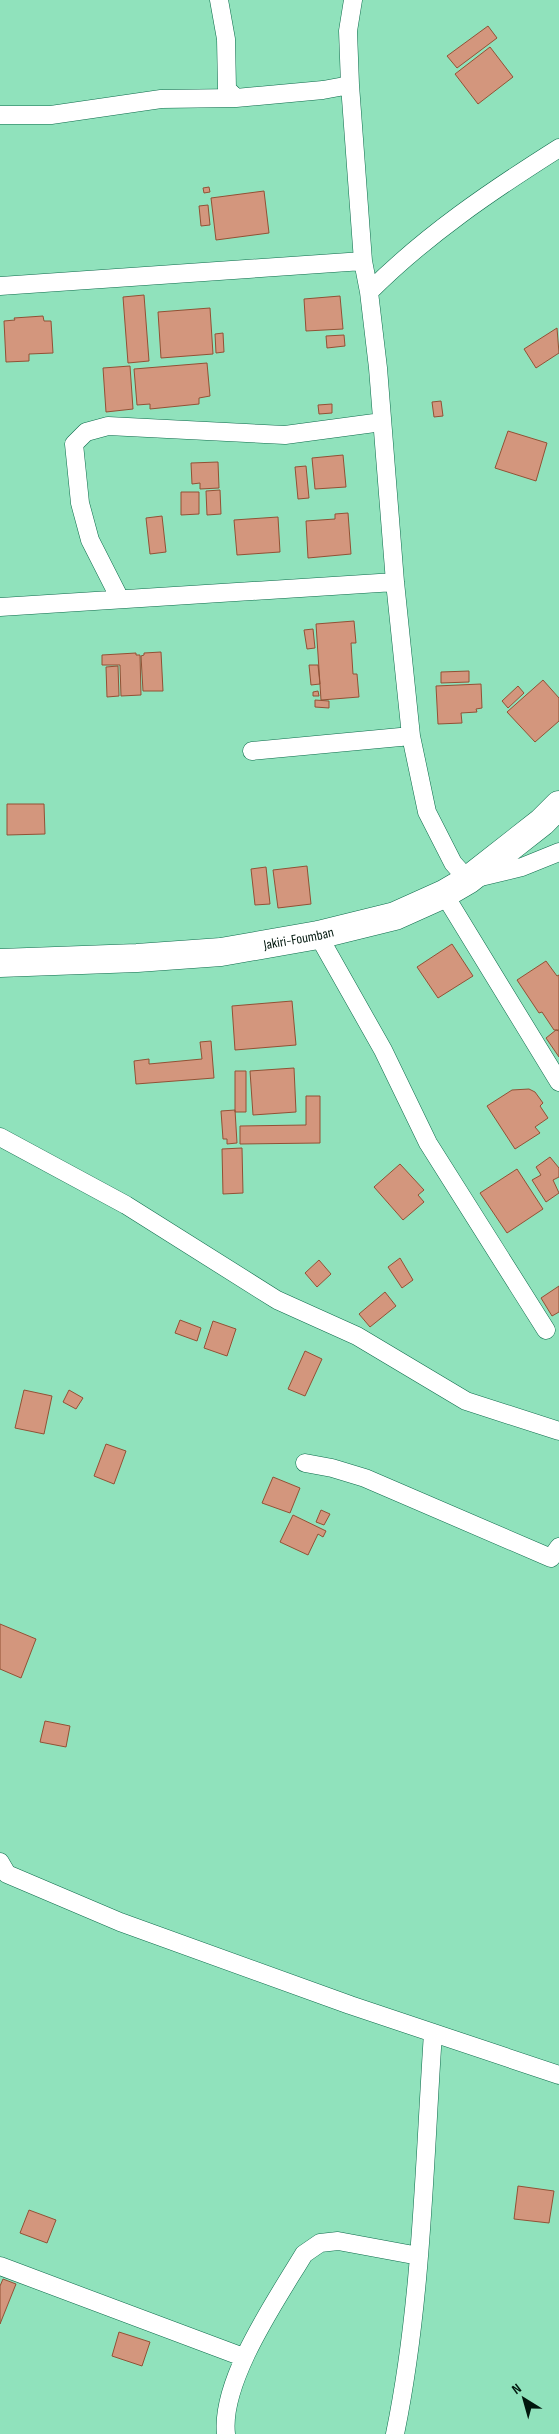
<svg xmlns="http://www.w3.org/2000/svg" width="559" height="2434" font-family="'Sofia Sans Condensed',sans-serif">
  <rect width="100%" height="100%" fill="#90e2bc"/>
  <path fill="#d3967d" stroke="#925135" d="M 488,26 L 497,38 L 457,68 L 447,56 Z
    M 490,47 L 513,77 L 478,104 L 455,74 Z
    M 209,187 L 210,192 L 204,193 L 203,188 Z
    M 264,191 L 269,233 L 216,240 L 211,198 Z
    M 208,205 L 210,225 L 201,226 L 199,206 Z
    M 144,295 L 149,361 L 128,363 L 123,297 Z
    M 340,296 L 343,329 L 306,331 L 304,299 Z
    M 210,308 L 213,354 L 161,358 L 158,312 Z
    M 43,316 L 44,321 L 51,321 L 53,353 L 29,354 L 29,361 L 6,362 L 4,321 L 15,320 L 14,318 Z
    M 557,328 L 559,353 L 536,368 L 524,349 Z
    M 223,333 L 224,352 L 216,353 L 215,334 Z
    M 344,335 L 345,346 L 327,348 L 326,336 Z
    M 207,363 L 210,396 L 199,398 L 199,404 L 150,409 L 150,404 L 137,405 L 134,369 Z
    M 130,366 L 133,409 L 106,412 L 103,368 Z
    M 441,401 L 443,416 L 434,417 L 432,402 Z
    M 332,404 L 332,413 L 319,414 L 318,405 Z
    M 508,431 L 547,443 L 536,481 L 495,468 Z
    M 343,455 L 346,487 L 315,489 L 312,458 Z
    M 218,462 L 219,488 L 200,489 L 200,483 L 192,484 L 191,463 Z
    M 306,466 L 309,498 L 298,499 L 295,467 Z
    M 220,490 L 221,514 L 207,515 L 206,491 Z
    M 181,492 L 199,492 L 199,514 L 181,515 Z
    M 348,513 L 351,554 L 308,558 L 306,521 L 335,519 L 335,514 Z
    M 162,516 L 166,552 L 150,554 L 146,518 Z
    M 278,517 L 280,552 L 237,555 L 234,520 Z
    M 354,621 L 356,643 L 351,643 L 353,674 L 357,674 L 359,697 L 321,700 L 316,624 Z
    M 313,629 L 315,648 L 307,649 L 304,630 Z
    M 161,652 L 163,691 L 143,691 L 141,656 L 144,655 L 144,653 Z
    M 136,653 L 136,655 L 140,655 L 141,695 L 121,696 L 120,665 L 102,665 L 102,655 Z
    M 309,665 L 318,665 L 320,684 L 311,685 Z
    M 118,666 L 119,696 L 107,697 L 106,667 Z
    M 469,671 L 469,682 L 441,683 L 441,672 Z
    M 543,680 L 559,698 L 559,721 L 535,742 L 507,712 Z
    M 481,684 L 482,708 L 476,709 L 477,712 L 461,713 L 462,723 L 438,724 L 436,686 Z
    M 518,686 L 524,693 L 508,708 L 502,701 Z
    M 318,691 L 319,696 L 313,696 L 313,692 Z
    M 315,700 L 329,701 L 329,708 L 315,707 Z
    M 7,804 L 44,804 L 45,834 L 7,835 Z
    M 307,866 L 311,904 L 278,908 L 273,870 Z
    M 266,867 L 270,904 L 255,905 L 251,869 Z
    M 452,944 L 473,976 L 438,998 L 417,967 Z
    M 546,961 L 557,976 L 559,975 L 559,1030 L 554,1030 L 542,1012 L 539,1013 L 517,980 Z
    M 292,1001 L 296,1045 L 235,1050 L 232,1006 Z
    M 556,1030 L 559,1031 L 559,1057 L 546,1038 Z
    M 211,1041 L 214,1078 L 136,1084 L 134,1061 L 149,1059 L 149,1064 L 202,1059 L 200,1042 Z
    M 294,1068 L 296,1112 L 253,1115 L 250,1071 Z
    M 235,1071 L 246,1071 L 246,1112 L 235,1112 Z
    M 529,1089 L 535,1092 L 543,1103 L 540,1106 L 548,1118 L 535,1127 L 540,1133 L 515,1149 L 487,1106 L 512,1090 Z
    M 306,1096 L 320,1096 L 320,1143 L 240,1144 L 240,1126 L 306,1125 Z
    M 235,1110 L 237,1143 L 227,1144 L 227,1139 L 223,1139 L 221,1111 Z
    M 242,1148 L 243,1193 L 223,1194 L 222,1149 Z
    M 550,1157 L 559,1168 L 559,1177 L 553,1180 L 559,1193 L 546,1202 L 532,1180 L 541,1175 L 536,1167 Z
    M 400,1164 L 424,1190 L 418,1195 L 424,1202 L 403,1220 L 374,1187 Z
    M 517,1169 L 543,1209 L 507,1233 L 480,1193 Z
    M 400,1258 L 413,1280 L 402,1288 L 388,1267 Z
    M 319,1260 L 331,1274 L 317,1287 L 305,1273 Z
    M 559,1286 L 559,1312 L 552,1316 L 541,1298 Z
    M 385,1292 L 396,1306 L 370,1327 L 359,1314 Z
    M 180,1320 L 201,1328 L 197,1341 L 175,1333 Z
    M 213,1321 L 236,1329 L 227,1356 L 204,1348 Z
    M 305,1351 L 322,1359 L 305,1396 L 288,1389 Z
    M 24,1390 L 52,1396 L 44,1434 L 15,1428 Z
    M 69,1390 L 83,1398 L 76,1409 L 63,1402 Z
    M 106,1444 L 126,1451 L 114,1484 L 94,1476 Z
    M 273,1477 L 300,1488 L 290,1513 L 262,1503 Z
    M 321,1510 L 330,1514 L 324,1525 L 316,1522 Z
    M 293,1515 L 326,1531 L 323,1537 L 318,1534 L 308,1555 L 280,1542 Z
    M 0,1624 L 36,1639 L 21,1678 L 0,1669 Z
    M 45,1721 L 70,1726 L 66,1747 L 40,1742 Z
    M 518,2186 L 554,2191 L 549,2223 L 514,2219 Z
    M 29,2210 L 56,2220 L 47,2243 L 20,2233 Z
    M 3,2279 L 16,2284 L 0,2324 L 0,2286 Z
    M 119,2332 L 150,2342 L 142,2366 L 112,2356 Z"/>
  <g fill="none" stroke-linecap="round" stroke-linejoin="round">
    <defs>
      <path id="minor" d="M 219,0 L 226,39 L 227,89 L 236,98 L 323,90 L 350,85
        M 353,0 L 348,31 L 350,85 L 363,261 L 369,292 L 378,368 L 395,582 L 411,736 L 427,812 L 453,863 L 468,880 L 522,867 L 559,852
        M 0,115 L 51,115 L 161,99 L 236,98
        M 0,286 L 363,261
        M 369,292 C 426,235 491,191 559,148
        M 120,599 L 90,540 L 80,503 L 74,444 L 86,432 L 108,426 L 285,435 L 382,422
        M 0,607 L 395,582
        M 252,751 L 411,736
        M 444,894 L 559,1082
        M 318,935 L 383,1050 L 428,1143 L 546,1330
        M 0,1137 L 126,1205 L 277,1300 L 357,1336 L 466,1401 L 559,1431
        M 305,1463 L 332,1468 L 365,1478 L 551,1558 L 559,1547
        M 0,1862 L 7,1874 L 120,1922 L 350,2005 L 559,2075
        M 0,2266 L 243,2357
        M 226,2434 C 220,2381 277,2299 304,2254 L 320,2243 L 338,2241 L 419,2256
        M 395,2434 C 422,2303 424,2166 433,2033"/>
      <g id="primary">
        <path id="s1" d="M 0,963 L 137,958 L 221,952 L 318,935 L 395,916 L 444,894 L 468,880 L 542,822 L 559,805"/>
      </g>
    </defs>
    <use href="#minor" stroke="#0d6b4b" stroke-width="19"/>
    <use href="#primary" stroke="#0d6b4b" stroke-width="29"/>
    <use href="#minor" stroke="#fff" stroke-width="18"/>
    <use href="#primary" stroke="#fff" stroke-width="28"/>
  </g>
  <g text-anchor="middle" stroke-width="4" stroke-linejoin="round" paint-order="stroke">
    <g font-size="14" fill="#00170d" stroke="#90e2bc">
      <text dy="5" stroke="none"><textPath href="#s1" startOffset="300">Jakiri-Foumban</textPath></text>
    </g>
  </g>
  <g transform="translate(524 2399) rotate(323)" stroke="#90e2bc" stroke-width="4" paint-order="stroke">
  <path d="M0-4L9 19L0 12L-9 19Z" fill="#00170d"/>
  <text y="-8" font-size="14" font-weight="bold" text-anchor="middle" fill="#00170d">N</text>
  </g>
</svg>
